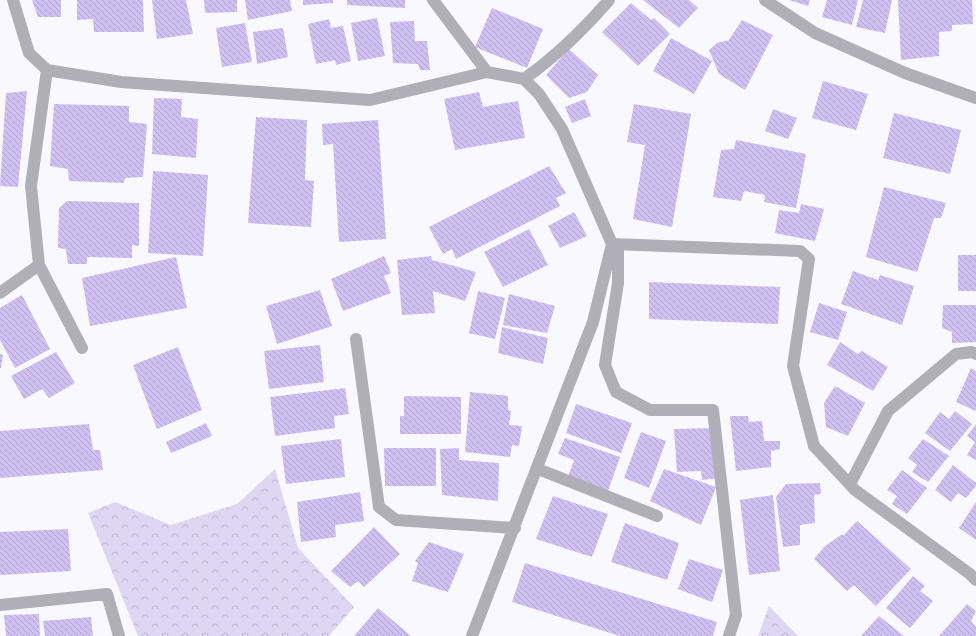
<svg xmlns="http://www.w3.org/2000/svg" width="976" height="636" font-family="'Space Grotesk',sans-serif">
  <defs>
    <pattern id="forest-crowns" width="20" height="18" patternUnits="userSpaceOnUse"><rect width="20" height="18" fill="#ded7f4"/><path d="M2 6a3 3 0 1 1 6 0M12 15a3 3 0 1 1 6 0" fill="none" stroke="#beb8d1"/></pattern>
    <pattern id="building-back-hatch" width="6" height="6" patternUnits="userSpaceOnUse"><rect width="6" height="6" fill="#cec1f2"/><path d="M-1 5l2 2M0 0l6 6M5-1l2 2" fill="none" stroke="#b1a5cf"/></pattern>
  </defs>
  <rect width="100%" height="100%" fill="#faf8ff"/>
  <path fill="url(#forest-crowns)" d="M 275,469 L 298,548 L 354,607 L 329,636 L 138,636 L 88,513 L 115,502 L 171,525 L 237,504 Z
    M 769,606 L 798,636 L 758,636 Z"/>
  <path fill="url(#building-back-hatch)" d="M 32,0 L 61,0 L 61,17 L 38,17 Z
    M 77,0 L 143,0 L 144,32 L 94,32 L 93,19 L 77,20 Z
    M 152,0 L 186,0 L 193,34 L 157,39 Z
    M 204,0 L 237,0 L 237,12 L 205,13 Z
    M 245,0 L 290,0 L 292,11 L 248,20 Z
    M 303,0 L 333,0 L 333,3 L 303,5 Z
    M 347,0 L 405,0 L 405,8 L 347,5 Z
    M 643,0 L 689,0 L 698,8 L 679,28 Z
    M 789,0 L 810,0 L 808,6 Z
    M 827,0 L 858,0 L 852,25 L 822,17 Z
    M 863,0 L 892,0 L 885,33 L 856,27 Z
    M 898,0 L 972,0 L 973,24 L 952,25 L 952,31 L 939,32 L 939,56 L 901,60 Z
    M 631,3 L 651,20 L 654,18 L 670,34 L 638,66 L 602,32 Z
    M 492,8 L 543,29 L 527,68 L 475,47 Z
    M 377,18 L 385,56 L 358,61 L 351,23 Z
    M 329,19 L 331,28 L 343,26 L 351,61 L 336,65 L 335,60 L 316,64 L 308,24 Z
    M 742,20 L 773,35 L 745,90 L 719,74 L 709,50 L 717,43 L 729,40 Z
    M 414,21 L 415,41 L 427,41 L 430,70 L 420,70 L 418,64 L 393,63 L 390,22 Z
    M 245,23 L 252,62 L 222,67 L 216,28 Z
    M 283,28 L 288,57 L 257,64 L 253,32 Z
    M 671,38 L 712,61 L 694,94 L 653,71 Z
    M 569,49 L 598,75 L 587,92 L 569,98 L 546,75 Z
    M 823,81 L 868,94 L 856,130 L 812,118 Z
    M 27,91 L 18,187 L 0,186 L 6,93 Z
    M 479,92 L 483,107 L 518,101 L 525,138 L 455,150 L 444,99 Z
    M 154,98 L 182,99 L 181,117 L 198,119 L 196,158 L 152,154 Z
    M 585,99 L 591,116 L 572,123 L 565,107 Z
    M 54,104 L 129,106 L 129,122 L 147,124 L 143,177 L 125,178 L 124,183 L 69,181 L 68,169 L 50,166 Z
    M 634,104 L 691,114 L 672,227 L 633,219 L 645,145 L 627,142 Z
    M 773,109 L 797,118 L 788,139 L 765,131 Z
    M 894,113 L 961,130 L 950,174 L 883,158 Z
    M 256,117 L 307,120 L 305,180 L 314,181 L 311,227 L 248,223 Z
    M 378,120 L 386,239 L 339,242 L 333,144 L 323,145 L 322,124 Z
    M 736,140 L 806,154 L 796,208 L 764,202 L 765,195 L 744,191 L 741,201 L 713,197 L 721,150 L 734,149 Z
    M 549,166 L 566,193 L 556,198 L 560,206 L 456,259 L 452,249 L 443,254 L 429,227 Z
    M 153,171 L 208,175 L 203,256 L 148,253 Z
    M 884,187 L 946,203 L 941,218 L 934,218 L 917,272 L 866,257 Z
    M 67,201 L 139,203 L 139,246 L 132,245 L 132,258 L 87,257 L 87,264 L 68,264 L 66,249 L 58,248 L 59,208 Z
    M 801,204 L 824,209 L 815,241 L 775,233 L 779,210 L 799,213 Z
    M 574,212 L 587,236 L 560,248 L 548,226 Z
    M 529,229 L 548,265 L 503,287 L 484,252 Z
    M 958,255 L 976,255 L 976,291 L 958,291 Z
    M 384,256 L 391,273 L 384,276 L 391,293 L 343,311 L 331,279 Z
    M 431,256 L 432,260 L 476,272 L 465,301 L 433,291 L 435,313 L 402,315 L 397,260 Z
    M 176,257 L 187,308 L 90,326 L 82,278 Z
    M 853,271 L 878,280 L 880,275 L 914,286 L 902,325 L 841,304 Z
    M 649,282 L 780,287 L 778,324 L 649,319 Z
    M 320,290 L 332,326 L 277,344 L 266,306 Z
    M 478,291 L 505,298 L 495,339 L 469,333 Z
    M 509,294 L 555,306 L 547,333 L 503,325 Z
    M 22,295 L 50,349 L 15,368 L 0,340 L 0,308 Z
    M 819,303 L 847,312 L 838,340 L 810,332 Z
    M 943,305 L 976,305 L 976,342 L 952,343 L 952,332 L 942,328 Z
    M 502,327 L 548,338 L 543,364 L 498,353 Z
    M 840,342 L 858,354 L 862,351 L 888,367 L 873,391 L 827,365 Z
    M 320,345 L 324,382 L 269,389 L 264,351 Z
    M 178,347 L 202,410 L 157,429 L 133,365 Z
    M 56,352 L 75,383 L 49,398 L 42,389 L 24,399 L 11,376 Z
    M 0,354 L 3,355 L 1,368 L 0,368 Z
    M 971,368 L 976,371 L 976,411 L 956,402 Z
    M 835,386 L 865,403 L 848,436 L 826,427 L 824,403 Z
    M 345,388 L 349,414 L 334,416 L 335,428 L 275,436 L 270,397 Z
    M 470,392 L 508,396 L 508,410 L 511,411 L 509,425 L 522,426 L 519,446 L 512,445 L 510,457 L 465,452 Z
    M 404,396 L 461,397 L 461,434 L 400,434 L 400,416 L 404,416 Z
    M 576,404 L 632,423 L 621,453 L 566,433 Z
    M 955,411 L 972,424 L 950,451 L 925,433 L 940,412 L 949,419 Z
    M 730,416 L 748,416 L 749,422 L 762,421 L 764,441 L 780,441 L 780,449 L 771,451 L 771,467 L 736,471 Z
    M 206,423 L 212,436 L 171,453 L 166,442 Z
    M 89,424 L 93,450 L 100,450 L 103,470 L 0,478 L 0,431 Z
    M 976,424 L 976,460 L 967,455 L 975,442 L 967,436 Z
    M 713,428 L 720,478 L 702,480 L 701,471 L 677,472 L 674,429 Z
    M 641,432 L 666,441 L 649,488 L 624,478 Z
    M 565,438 L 620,457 L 608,491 L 568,477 L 574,460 L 558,454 Z
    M 341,439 L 345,477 L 286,484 L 281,446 Z
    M 923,439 L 949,456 L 928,482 L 912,472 L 917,465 L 908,458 Z
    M 384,448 L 436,448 L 436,486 L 385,486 Z
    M 459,448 L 459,460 L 499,463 L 498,501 L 442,495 L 440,449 Z
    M 953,465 L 976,483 L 976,486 L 966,498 L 958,493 L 951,502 L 935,490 Z
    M 664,469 L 716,487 L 701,525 L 650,501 Z
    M 902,470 L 927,488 L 907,514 L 892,504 L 897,496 L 887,490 Z
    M 820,483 L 821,494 L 814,495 L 815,523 L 800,525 L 800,545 L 783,547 L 776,497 L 786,484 Z
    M 360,492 L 364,521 L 335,525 L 336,537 L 301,542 L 297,502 Z
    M 773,495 L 780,571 L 749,575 L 740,500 Z
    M 553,496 L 608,514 L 592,557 L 536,539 Z
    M 976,502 L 976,540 L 959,528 Z
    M 857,521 L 911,569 L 876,606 L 854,585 L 847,591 L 814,559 L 825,546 L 841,535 L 844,535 Z
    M 625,523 L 679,543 L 667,580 L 611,562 Z
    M 374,527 L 400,554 L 364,587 L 358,581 L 350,587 L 331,571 Z
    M 68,529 L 71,571 L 0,575 L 0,532 Z
    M 429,542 L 464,554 L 448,592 L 412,581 L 418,563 L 415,561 Z
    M 689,559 L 723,570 L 712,602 L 678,589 Z
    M 525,563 L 717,622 L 713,636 L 620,636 L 512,602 Z
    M 913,576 L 925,586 L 920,591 L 933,601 L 910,628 L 886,608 Z
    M 967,604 L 976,611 L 971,621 L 976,627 L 976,636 L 939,636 Z
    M 378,608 L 411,636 L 354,636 Z
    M 39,614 L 40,636 L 6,636 L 4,615 Z
    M 879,616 L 904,636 L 861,636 Z
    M 91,617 L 93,636 L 45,636 L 43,621 Z"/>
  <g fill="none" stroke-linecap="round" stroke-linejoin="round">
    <path stroke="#b0aeb6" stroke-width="12" d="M 13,0 L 29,53 L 47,70 L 121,82 L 370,100 L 487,72 L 524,79 L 539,94 L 562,129 L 612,244 L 593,322 L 472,636
      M 433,0 L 487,72
      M 765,0 L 815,33 L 905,73 L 976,98
      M 524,79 C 555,57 584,29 609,0
      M 612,244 L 800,251 L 809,259 L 793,366 L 814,446 L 855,490 L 970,574 L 976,580
      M 618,244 L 618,283 L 605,365 L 616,392 L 650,410 L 713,410 L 736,615 L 729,636
      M 39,265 L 82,348
      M 0,293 L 39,265 L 31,186 L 47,70
      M 356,339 L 379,507 L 396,520 L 515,528
      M 538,469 L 657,516
      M 850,484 L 888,411 L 956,354 L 972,352 L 976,354
      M 0,605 L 107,594 L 119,636"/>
  </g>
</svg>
